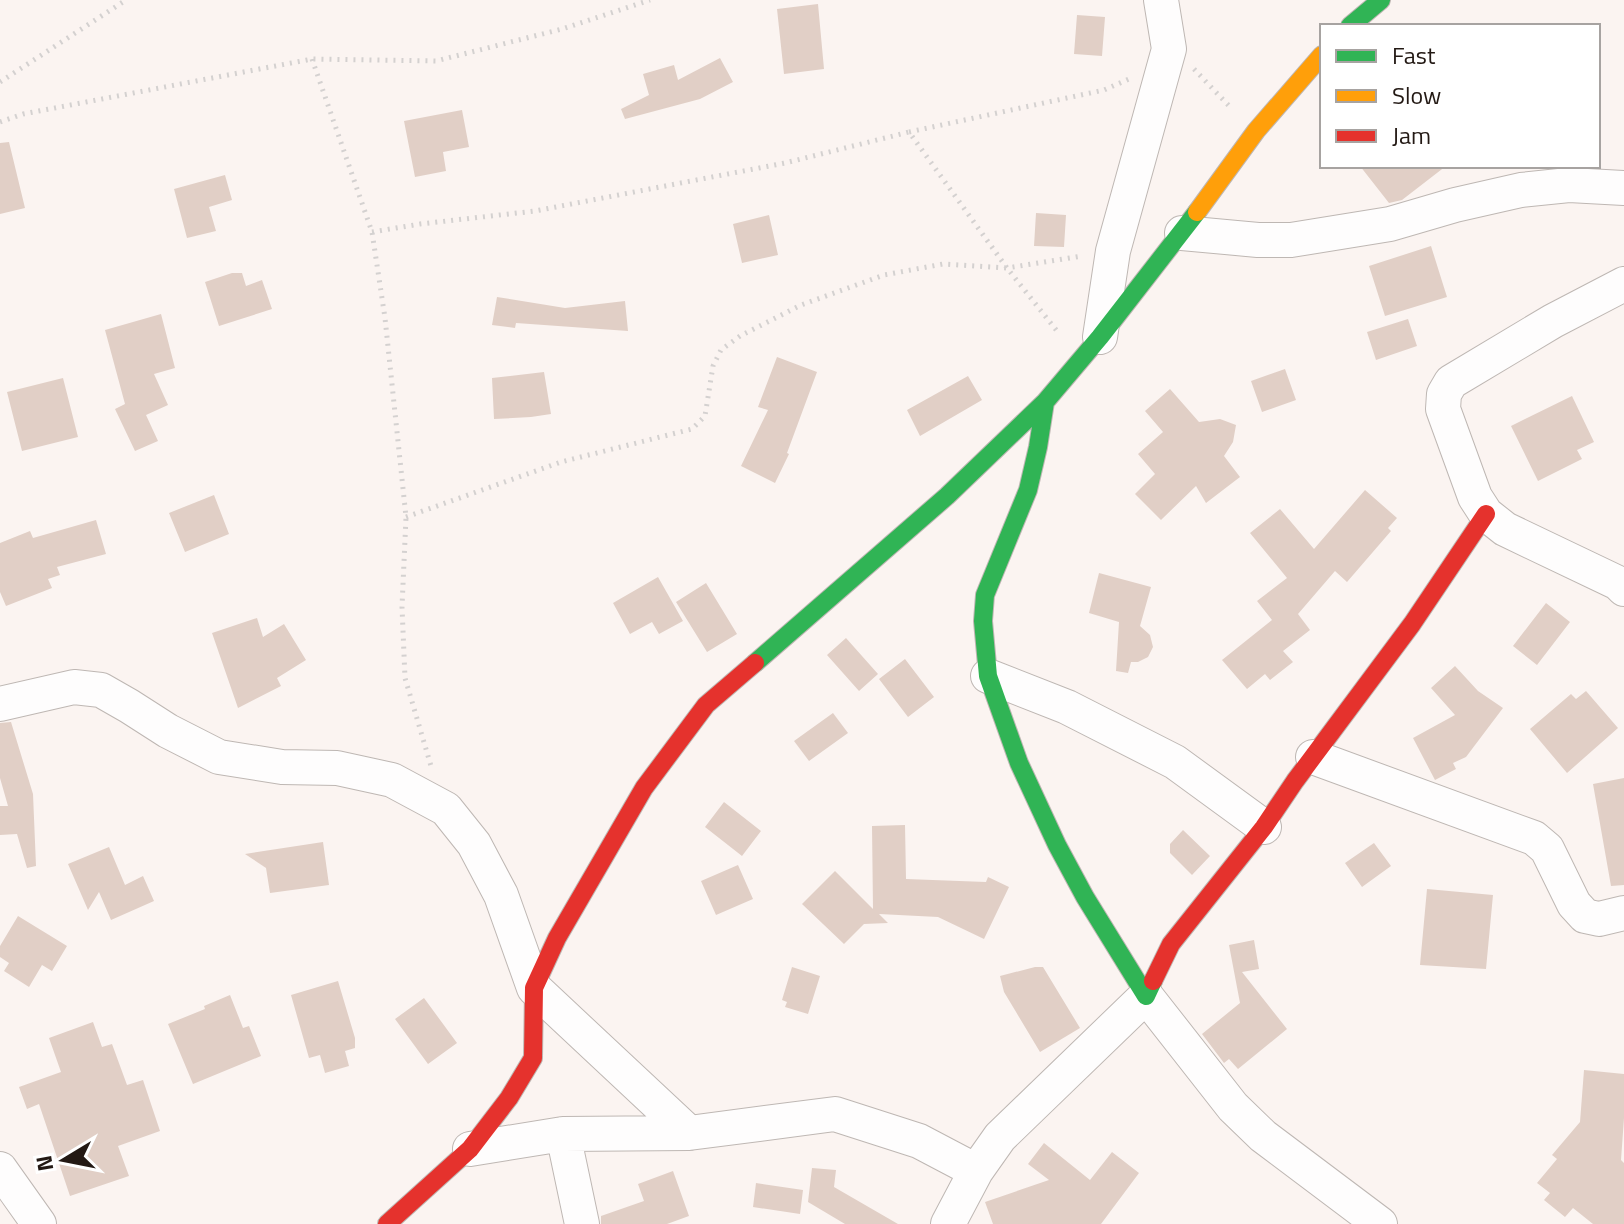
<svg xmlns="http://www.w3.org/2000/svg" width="1624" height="1224" font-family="'Titillium Web',sans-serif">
  <rect width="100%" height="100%" fill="#fbf4f1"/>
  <path fill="#e1cfc6" d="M 818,4 L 824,69 L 784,74 L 777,9 Z
    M 1077,15 L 1105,17 L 1102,56 L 1074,54 Z
    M 720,58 L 733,82 L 700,99 L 625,119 L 621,109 L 649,95 L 643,74 L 674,65 L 678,80 Z
    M 462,110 L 469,147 L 443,152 L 446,171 L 415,177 L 404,121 Z
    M 9,142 L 25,208 L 0,214 L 0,143 Z
    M 1360,166 L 1446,166 L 1402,200 L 1389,203 Z
    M 225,175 L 232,200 L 209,207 L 216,231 L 187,238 L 174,189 Z
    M 1036,213 L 1066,215 L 1064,247 L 1034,246 Z
    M 769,215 L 778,255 L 742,263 L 733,224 Z
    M 1431,246 L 1447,297 L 1385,316 L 1369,266 Z
    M 232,273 L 242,273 L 246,286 L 262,280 L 272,309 L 219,326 L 205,282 Z
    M 497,297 L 565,308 L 625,301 L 628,331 L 516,323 L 515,328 L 492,325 Z
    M 161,314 L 175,368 L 154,374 L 168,405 L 146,415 L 158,441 L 135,451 L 115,409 L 125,404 L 105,330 Z
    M 1408,319 L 1417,346 L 1376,360 L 1367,332 Z
    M 777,357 L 817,372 L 787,453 L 789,454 L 775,483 L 741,466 L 768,410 L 758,407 Z
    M 1285,369 L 1296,400 L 1262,412 L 1251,381 Z
    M 544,372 L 551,414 L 531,417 L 494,419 L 492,378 Z
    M 968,376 L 982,400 L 920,436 L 907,410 Z
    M 63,378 L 78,437 L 22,451 L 7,392 Z
    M 1170,389 L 1199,422 L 1220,419 L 1236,425 L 1233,442 L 1224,456 L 1240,477 L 1206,503 L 1196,486 L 1161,520 L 1135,494 L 1155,474 L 1138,454 L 1163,432 L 1145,411 Z
    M 1572,396 L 1594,442 L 1577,450 L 1582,459 L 1538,481 L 1511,426 Z
    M 1365,490 L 1397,518 L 1388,528 L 1391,531 L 1347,582 L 1335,571 L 1298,614 L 1310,630 L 1283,651 L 1293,662 L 1270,680 L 1265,674 L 1247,689 L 1222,660 L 1272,620 L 1257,601 L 1287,578 L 1250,533 L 1280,509 L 1314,549 Z
    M 214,495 L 229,534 L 185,552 L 169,513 Z
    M 96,520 L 106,554 L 57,567 L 60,575 L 48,579 L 52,588 L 6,606 L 0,592 L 0,543 L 30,531 L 33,538 Z
    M 1099,573 L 1151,587 L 1140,626 L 1150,635 L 1153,647 L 1148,657 L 1138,662 L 1131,662 L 1128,673 L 1116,671 L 1119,622 L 1089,613 Z
    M 658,577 L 683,621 L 659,634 L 652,622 L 630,634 L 613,603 Z
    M 706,583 L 737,634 L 707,652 L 676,602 Z
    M 1546,603 L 1570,622 L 1537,665 L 1513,646 Z
    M 257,618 L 263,637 L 284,624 L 306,660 L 277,678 L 281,686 L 238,708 L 212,633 Z
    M 846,638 L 878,674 L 859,691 L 827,655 Z
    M 905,659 L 934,697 L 908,717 L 879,679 Z
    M 1455,666 L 1478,691 L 1503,708 L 1466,757 L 1453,763 L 1456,769 L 1435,780 L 1413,738 L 1455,715 L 1431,688 Z
    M 1586,691 L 1618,728 L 1567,773 L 1530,729 L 1571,694 L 1576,699 Z
    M 833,713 L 848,733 L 809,761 L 794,741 Z
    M 11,722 L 33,794 L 36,866 L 27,868 L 17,834 L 0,835 L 0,806 L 8,806 L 0,778 L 0,723 Z
    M 1624,778 L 1624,885 L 1611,886 L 1593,784 Z
    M 724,802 L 761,831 L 742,856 L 705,827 Z
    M 905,825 L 906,879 L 986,882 L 988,877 L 1009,887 L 984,939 L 938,917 L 879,914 L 888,923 L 864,924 L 844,944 L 802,904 L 835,871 L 873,909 L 872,826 Z
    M 1183,830 L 1210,856 L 1192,875 L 1170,853 L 1170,844 Z
    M 323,842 L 329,885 L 270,893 L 266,868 L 245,854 Z
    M 1374,843 L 1391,866 L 1362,887 L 1345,863 Z
    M 109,847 L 125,885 L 143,876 L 154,901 L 111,920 L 99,892 L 88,910 L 68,864 Z
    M 738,865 L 753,899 L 716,915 L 701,881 Z
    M 1427,889 L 1493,895 L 1486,969 L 1420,965 Z
    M 18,916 L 67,946 L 52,971 L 42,965 L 29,987 L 4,971 L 9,963 L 0,957 L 0,946 Z
    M 1254,940 L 1259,969 L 1242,972 L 1287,1029 L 1238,1069 L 1229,1059 L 1224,1063 L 1202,1034 L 1240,1003 L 1229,945 Z
    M 792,967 L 820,976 L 808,1014 L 785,1007 L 787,1002 L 782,1000 Z
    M 1035,967 L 1043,967 L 1080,1028 L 1040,1052 L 1004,992 L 1000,976 Z
    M 338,981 L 355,1038 L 355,1048 L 345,1051 L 349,1066 L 325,1073 L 320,1055 L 309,1058 L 291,995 Z
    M 230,995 L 243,1028 L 249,1026 L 261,1056 L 193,1084 L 168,1024 L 205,1009 L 204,1006 Z
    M 424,998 L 457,1043 L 428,1064 L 395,1019 Z
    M 93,1022 L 102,1047 L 112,1044 L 127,1085 L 143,1080 L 160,1131 L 118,1146 L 129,1176 L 70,1196 L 39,1104 L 27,1109 L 19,1087 L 61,1072 L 49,1038 Z
    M 1584,1070 L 1624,1074 L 1624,1118 L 1621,1160 L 1624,1163 L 1624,1224 L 1593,1224 L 1573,1208 L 1565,1217 L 1544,1200 L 1550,1193 L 1537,1183 L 1557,1159 L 1552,1155 L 1580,1122 Z
    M 1044,1143 L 1090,1180 L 1112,1152 L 1139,1173 L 1101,1224 L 993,1224 L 985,1202 L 1049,1180 L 1028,1164 Z
    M 812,1168 L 836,1170 L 834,1187 L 898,1224 L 845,1224 L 808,1202 Z
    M 673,1171 L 689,1216 L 667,1224 L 601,1224 L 601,1216 L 644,1201 L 638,1184 Z
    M 756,1183 L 803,1190 L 800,1214 L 753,1207 Z"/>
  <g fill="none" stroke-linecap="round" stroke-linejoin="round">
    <defs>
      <path id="street" d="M 1182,233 L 1258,240 L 1291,240 L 1390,224 L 1455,205 L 1521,190 L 1569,185 L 1624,188
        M 1624,284 L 1553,321 L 1451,382 L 1444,394 L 1443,409 L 1475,497 L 1486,514 L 1505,529 L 1618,583 L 1624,589
        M 1100,337 L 1113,251 L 1169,49 L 1161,0
        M 988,676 L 1067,707 L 1175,762 L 1264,827
        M 0,704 L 74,687 L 101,690 L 129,706 L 168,731 L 219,757 L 282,767 L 337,768 L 392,780 L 446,809 L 474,844 L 501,895 L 534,988 L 689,1133
        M 1313,757 L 1534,838 L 1547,849 L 1574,904 L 1585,916 L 1599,919 L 1624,913
        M 563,1134 L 582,1224
        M 470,1149 L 563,1134 L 689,1133 L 835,1114 L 919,1141 L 976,1171
        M 0,1169 L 39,1224
        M 948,1224 L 976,1171 L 1000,1137 L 1146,996 L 1233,1107 L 1263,1136 L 1380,1224"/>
      <path id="fast" d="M 1350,26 L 1381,0
        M 1045,402 L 1038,447 L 1028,490 L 985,595 L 983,621 L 988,676 L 1019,763 L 1057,845 L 1085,897 L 1146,996 L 1153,981
        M 755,663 L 947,496 L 1045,402 L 1100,337 L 1197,212"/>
      <path id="slow" d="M 1197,212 L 1256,131 L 1322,55"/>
      <path id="jam" d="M 1153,981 L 1171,944 L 1264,827 L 1295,781 L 1412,624 L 1486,514
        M 387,1224 L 470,1149 L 509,1098 L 533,1058 L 534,988 L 557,938 L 644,788 L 706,705 L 755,663"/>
    </defs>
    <use href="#street" stroke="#beb7b3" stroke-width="36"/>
    <use href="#fast" stroke="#beb7b3" stroke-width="20"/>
    <use href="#slow" stroke="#beb7b3" stroke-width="20"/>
    <use href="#jam" stroke="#beb7b3" stroke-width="20"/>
    <path stroke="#d4d1d0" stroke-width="5" stroke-dasharray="2 6" stroke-linecap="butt" d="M 312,59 L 372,232 L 385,318 L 406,517 L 402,607 L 405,678 L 431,766
      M 1194,69 L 1231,108
      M 0,82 L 126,0
      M 0,122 L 23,114 L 312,59 L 436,61 L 562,29 L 650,0
      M 909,132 L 1104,90 L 1129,79
      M 372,232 L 420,224 L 535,211 L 785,163 L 909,132 L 1007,268 L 1082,256
      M 406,517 L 561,462 L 692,429 L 705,416 L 713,366 L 721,350 L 740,336 L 801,305 L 884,275 L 943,264 L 1007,268 L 1057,331"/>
    <use href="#street" stroke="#fefdfd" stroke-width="34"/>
    <use href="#fast" stroke="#30b455" stroke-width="18"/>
    <use href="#slow" stroke="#ff9f0a" stroke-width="18"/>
    <use href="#jam" stroke="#e5322d" stroke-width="18"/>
  </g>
  <rect x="1320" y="24" width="280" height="144" fill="#ffffff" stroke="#a7a3a1" stroke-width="2"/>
  <rect x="1336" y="50" width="40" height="12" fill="#30b455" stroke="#a7a3a1" stroke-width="2"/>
  <text x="1392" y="64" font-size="24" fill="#231914">Fast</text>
  <rect x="1336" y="90" width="40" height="12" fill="#ff9f0a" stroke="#a7a3a1" stroke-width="2"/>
  <text x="1392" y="104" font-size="24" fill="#231914">Slow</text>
  <rect x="1336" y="130" width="40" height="12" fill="#e5322d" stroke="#a7a3a1" stroke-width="2"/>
  <text x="1392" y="144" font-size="24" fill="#231914">Jam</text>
  <g transform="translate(64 1160) rotate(260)" stroke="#ffffff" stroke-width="6" paint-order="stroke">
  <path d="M0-6L14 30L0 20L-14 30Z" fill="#231914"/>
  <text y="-12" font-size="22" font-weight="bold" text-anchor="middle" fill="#231914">N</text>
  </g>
</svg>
